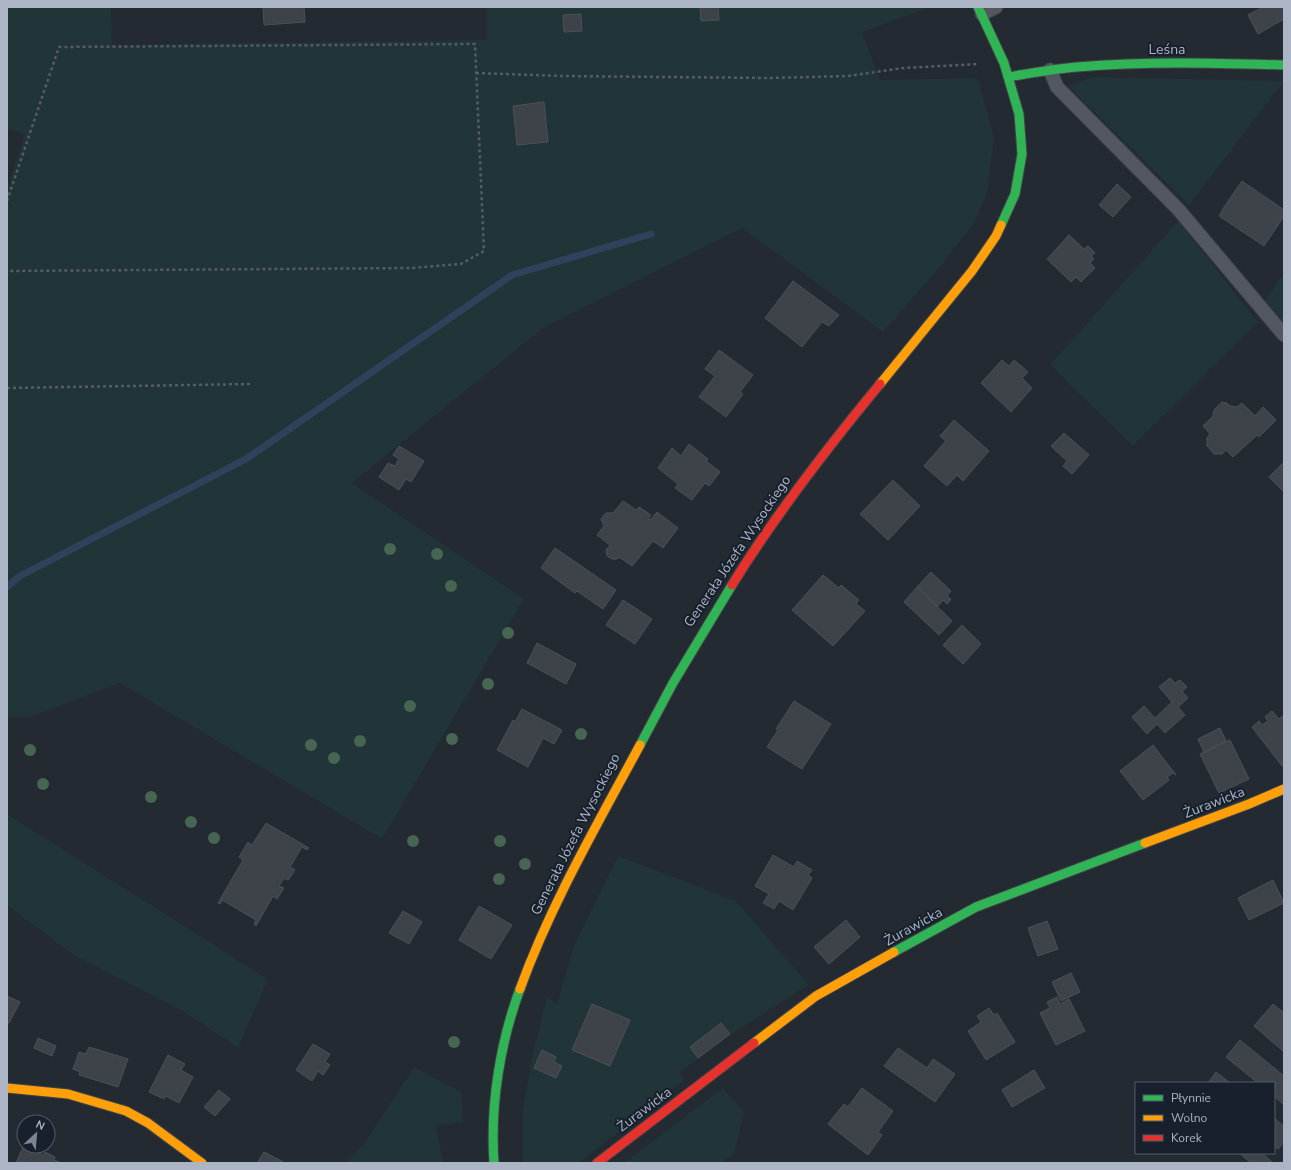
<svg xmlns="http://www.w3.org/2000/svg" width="1291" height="1170" font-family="'Nunito Sans',sans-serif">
  <rect width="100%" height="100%" fill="#242a31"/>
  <path fill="#213437" d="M 7,7 L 111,7 L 112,45 L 487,40 L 487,7 L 931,7 L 862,32 L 880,80 L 978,78 L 994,138 L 987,193 L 974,223 L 938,269 L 883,332 L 742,228 L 543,328 L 352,483 L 524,599 L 382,839 L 120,683 L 30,717 L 7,717 L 7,189 L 25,135 L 7,128 Z
    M 1093,77 L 1284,81 L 1189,205 L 1068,86 Z
    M 1178,221 L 1258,322 L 1133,446 L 1050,365 Z
    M 1284,273 L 1284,326 L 1263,303 Z
    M 7,814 L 268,979 L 238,1048 L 181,1010 L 75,956 L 7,905 Z
    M 618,856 L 736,901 L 809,985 L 742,1027 L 680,1072 L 684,1080 L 579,1163 L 523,1163 L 523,1109 L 532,1057 L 547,997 L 557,1004 L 575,943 Z
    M 414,1067 L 461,1092 L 463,1122 L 436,1126 L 443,1163 L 346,1163 L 366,1141 Z
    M 723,1088 L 744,1112 L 734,1154 L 722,1163 L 624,1163 Z"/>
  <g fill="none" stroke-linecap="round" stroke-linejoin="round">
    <path stroke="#2f425b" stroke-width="7" d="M 7,587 L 20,576 L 246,459 L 512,275 L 651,234"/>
  </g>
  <path fill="#3e434a" stroke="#4b515a" d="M 263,7 L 304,7 L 305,22 L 264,25 Z
    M 700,7 L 718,7 L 719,20 L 701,21 Z
    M 1263,7 L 1284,7 L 1284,19 L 1258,34 L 1248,15 Z
    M 581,14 L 582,31 L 564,32 L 563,15 Z
    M 544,102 L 548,142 L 517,145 L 513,106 Z
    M 1242,181 L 1284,210 L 1284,216 L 1264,246 L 1219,216 L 1224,207 Z
    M 1117,184 L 1131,197 L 1113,217 L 1099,205 Z
    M 1069,235 L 1084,249 L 1088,246 L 1095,253 L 1091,256 L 1094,259 L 1090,263 L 1095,268 L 1081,282 L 1076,277 L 1071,282 L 1047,259 Z
    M 793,281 L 839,315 L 829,326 L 822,322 L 802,347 L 765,318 Z
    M 719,350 L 753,375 L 740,392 L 743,394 L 726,417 L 699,397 L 715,376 L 705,369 Z
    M 1002,360 L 1009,366 L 1014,360 L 1028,372 L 1022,378 L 1032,388 L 1011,412 L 981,383 Z
    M 1222,402 L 1227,403 L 1230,406 L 1237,407 L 1242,403 L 1255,416 L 1263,407 L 1276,420 L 1259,437 L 1257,435 L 1233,457 L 1226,450 L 1222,454 L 1214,454 L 1207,446 L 1207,438 L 1210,434 L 1203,426 L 1213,416 L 1214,410 Z
    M 954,420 L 989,451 L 963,481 L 957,475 L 947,486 L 924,466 L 946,441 L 940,436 Z
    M 1064,433 L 1089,455 L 1072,474 L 1063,466 L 1067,461 L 1051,446 Z
    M 689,444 L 708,459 L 706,461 L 720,472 L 709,486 L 705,483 L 692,500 L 675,488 L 678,484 L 658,468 L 672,448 L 681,456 Z
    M 399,446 L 424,461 L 411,482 L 406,479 L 399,490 L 379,477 L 388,463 L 395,466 L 399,459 L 393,455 Z
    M 1284,462 L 1284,492 L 1269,477 Z
    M 893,480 L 920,506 L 888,540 L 860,514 Z
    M 623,501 L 636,510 L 639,507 L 651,515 L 648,519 L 650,520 L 657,512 L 678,528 L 663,548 L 653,541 L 632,566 L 619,557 L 617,559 L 612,559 L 607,556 L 606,550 L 610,545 L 597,535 L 604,526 L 601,519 L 606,513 L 613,513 Z
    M 555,548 L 616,590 L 603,609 L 577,591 L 575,593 L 541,568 Z
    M 931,572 L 951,591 L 947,596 L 951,599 L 947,604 L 943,600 L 937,607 L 917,587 Z
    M 823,575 L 839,588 L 841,585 L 859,600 L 856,604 L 865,611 L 833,646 L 792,610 Z
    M 917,587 L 952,621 L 939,635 L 904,602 Z
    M 623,600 L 652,619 L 635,644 L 606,625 Z
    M 962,625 L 981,644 L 963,664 L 943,645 Z
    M 537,643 L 576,664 L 566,684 L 527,663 Z
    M 1170,678 L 1175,683 L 1180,680 L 1187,687 L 1182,691 L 1188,698 L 1178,707 L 1185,715 L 1165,733 L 1157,724 L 1147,734 L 1132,717 L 1144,706 L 1155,718 L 1172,702 L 1159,687 Z
    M 794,701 L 831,724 L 802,769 L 767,747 L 778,730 L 776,729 Z
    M 522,709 L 562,730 L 554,744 L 543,738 L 528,767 L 497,750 L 513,720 L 515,722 Z
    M 1272,711 L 1279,719 L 1284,715 L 1284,765 L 1282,766 L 1252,727 L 1259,721 L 1262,725 L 1268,721 L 1265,717 Z
    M 1220,728 L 1226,741 L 1204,752 L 1198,739 Z
    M 1230,740 L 1249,779 L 1219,793 L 1200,754 Z
    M 1153,745 L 1176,775 L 1173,773 L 1167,777 L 1169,780 L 1143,800 L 1120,771 Z
    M 266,823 L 309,848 L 307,850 L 302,847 L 290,867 L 295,870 L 288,880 L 284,878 L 279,886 L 284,888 L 277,899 L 273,896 L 256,926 L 254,924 L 256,920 L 222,900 L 220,904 L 218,903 L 243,860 L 239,857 L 248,842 L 252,845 Z
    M 773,855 L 794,867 L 797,861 L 812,870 L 808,875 L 812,878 L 793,910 L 779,901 L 774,909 L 763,903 L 769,894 L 755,886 Z
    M 1273,880 L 1284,903 L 1249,920 L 1238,898 Z
    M 479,906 L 512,925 L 491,959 L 459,940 Z
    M 403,911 L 422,922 L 409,944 L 389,933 Z
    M 846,920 L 860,937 L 829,964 L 814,947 Z
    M 1047,921 L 1058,949 L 1038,956 L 1028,928 Z
    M 1071,973 L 1080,992 L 1061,1001 L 1052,982 Z
    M 7,996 L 20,1002 L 9,1023 L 7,1022 Z
    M 1057,997 L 1060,1004 L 1069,999 L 1085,1031 L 1056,1045 L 1040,1013 L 1050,1008 L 1047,1002 Z
    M 592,1004 L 630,1020 L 610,1066 L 572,1050 Z
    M 1273,1004 L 1284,1013 L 1284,1052 L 1254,1026 Z
    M 989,1008 L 994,1015 L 997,1013 L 1015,1042 L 986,1060 L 968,1031 L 981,1022 L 977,1016 Z
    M 721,1023 L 730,1034 L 698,1058 L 690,1047 Z
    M 38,1038 L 56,1046 L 52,1056 L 34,1048 Z
    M 1240,1040 L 1284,1076 L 1284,1105 L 1274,1096 L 1274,1083 L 1258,1083 L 1226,1057 Z
    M 313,1044 L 330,1054 L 325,1062 L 330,1065 L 323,1075 L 318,1071 L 312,1081 L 296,1070 Z
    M 89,1047 L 128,1059 L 118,1087 L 79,1075 L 80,1072 L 73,1069 L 79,1052 L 86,1054 Z
    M 898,1048 L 927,1068 L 933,1059 L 955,1074 L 935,1102 L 884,1066 Z
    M 542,1050 L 556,1057 L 554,1062 L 562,1066 L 556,1078 L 534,1068 Z
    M 168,1055 L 185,1064 L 181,1070 L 193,1077 L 179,1103 L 166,1096 L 164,1099 L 149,1092 Z
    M 1034,1070 L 1045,1088 L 1012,1107 L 1002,1090 Z
    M 1216,1072 L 1230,1083 L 1208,1083 Z
    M 862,1088 L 893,1111 L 878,1132 L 882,1135 L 868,1155 L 828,1124 L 844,1104 L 848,1107 Z
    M 219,1090 L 230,1099 L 215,1116 L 204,1107 Z
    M 1274,1118 L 1284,1126 L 1284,1142 L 1278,1149 L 1274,1146 Z
    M 23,1147 L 44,1155 L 45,1152 L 55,1157 L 54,1160 L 61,1163 L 16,1163 Z
    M 264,1152 L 276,1158 L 285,1163 L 257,1163 Z
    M 1239,1153 L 1262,1153 L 1273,1163 L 1251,1163 Z"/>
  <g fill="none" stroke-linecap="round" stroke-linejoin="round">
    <defs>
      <path id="lane" d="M 982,14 L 996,7
        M 1050,70 L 1057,87 L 1178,209 L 1284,335"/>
      <path id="fast" d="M 978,7 L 1004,63 L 1019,114 L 1022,154 L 1015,194 L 1001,225
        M 1008,77 C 1031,73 1054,69 1077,67 C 1146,61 1215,63 1284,65
        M 640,745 L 673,683 L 732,585
        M 894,952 L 976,907 L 1145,843
        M 494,1163 C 490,1105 500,1043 520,989"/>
      <path id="slow" d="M 880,384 L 972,271 L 996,236 L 1001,225
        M 1145,843 L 1249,804 L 1284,789
        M 520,989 C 551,904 597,825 640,745
        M 754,1043 L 816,996 L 894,952
        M 7,1088 L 68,1094 L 126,1111 L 148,1123 L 202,1163"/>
      <path id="jam" d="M 732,585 C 776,514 827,448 880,384
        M 597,1163 L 754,1043"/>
    </defs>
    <use href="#lane" stroke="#40444a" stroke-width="15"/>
    <use href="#fast" stroke="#40444a" stroke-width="11"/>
    <use href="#slow" stroke="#40444a" stroke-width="11"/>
    <use href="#jam" stroke="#40444a" stroke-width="11"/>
    <path stroke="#565c64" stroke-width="2.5" stroke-dasharray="3 3" stroke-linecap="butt" d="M 476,73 L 563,76 L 770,78 L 848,76 L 903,68 L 979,64
      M 7,201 L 59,47 L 475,44 L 484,251 L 461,264 L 413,268 L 7,271
      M 7,388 L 250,384"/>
    <use href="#lane" stroke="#535860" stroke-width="13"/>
    <use href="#fast" stroke="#30b455" stroke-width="9"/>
    <use href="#slow" stroke="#ff9f0a" stroke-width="9"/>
    <use href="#jam" stroke="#e5322d" stroke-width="9"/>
  </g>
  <g fill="#466553">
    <circle cx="390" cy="549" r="6"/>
    <circle cx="437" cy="554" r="6"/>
    <circle cx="451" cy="586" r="6"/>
    <circle cx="508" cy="633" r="6"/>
    <circle cx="488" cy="684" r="6"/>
    <circle cx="410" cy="706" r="6"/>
    <circle cx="581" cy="734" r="6"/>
    <circle cx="452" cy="739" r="6"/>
    <circle cx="360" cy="741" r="6"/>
    <circle cx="311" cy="745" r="6"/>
    <circle cx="30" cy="750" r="6"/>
    <circle cx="334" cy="758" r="6"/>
    <circle cx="43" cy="784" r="6"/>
    <circle cx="151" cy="797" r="6"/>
    <circle cx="191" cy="822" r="6"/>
    <circle cx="214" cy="838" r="6"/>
    <circle cx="413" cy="841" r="6"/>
    <circle cx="500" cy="841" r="6"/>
    <circle cx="525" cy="864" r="6"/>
    <circle cx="499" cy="879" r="6"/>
    <circle cx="454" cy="1042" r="6"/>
  </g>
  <g text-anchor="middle" stroke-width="4" stroke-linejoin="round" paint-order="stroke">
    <g font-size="14" fill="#abb5c5" stroke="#17202c">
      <text x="1167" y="54">Leśna</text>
      <text transform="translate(737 551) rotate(-56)" y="5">Generała Józefa Wysockiego</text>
      <text transform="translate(1214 802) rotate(-21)" y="5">Żurawicka</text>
      <text transform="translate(575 834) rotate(-63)" y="5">Generała Józefa Wysockiego</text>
      <text transform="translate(913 926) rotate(-29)" y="5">Żurawicka</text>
      <text transform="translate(644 1109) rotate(-37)" y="5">Żurawicka</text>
    </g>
  </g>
  <rect width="1291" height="1170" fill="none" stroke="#abb5c5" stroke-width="16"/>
  <rect x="1135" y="1082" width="140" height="72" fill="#17202c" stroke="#525c69"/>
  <rect x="1143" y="1095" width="20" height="6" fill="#30b455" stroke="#525c69"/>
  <text x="1171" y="1102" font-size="12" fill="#abb5c5">Płynnie</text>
  <rect x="1143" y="1115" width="20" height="6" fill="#ff9f0a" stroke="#525c69"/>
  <text x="1171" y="1122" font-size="12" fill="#abb5c5">Wolno</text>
  <rect x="1143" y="1135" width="20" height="6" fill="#e5322d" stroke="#525c69"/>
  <text x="1171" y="1142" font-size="12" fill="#abb5c5">Korek</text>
  <g transform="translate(36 1134) rotate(26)"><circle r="19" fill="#17202c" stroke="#525c69"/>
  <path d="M0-3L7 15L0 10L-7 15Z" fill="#7c8491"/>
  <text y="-6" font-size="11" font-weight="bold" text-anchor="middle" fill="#abb5c5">N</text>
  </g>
</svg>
